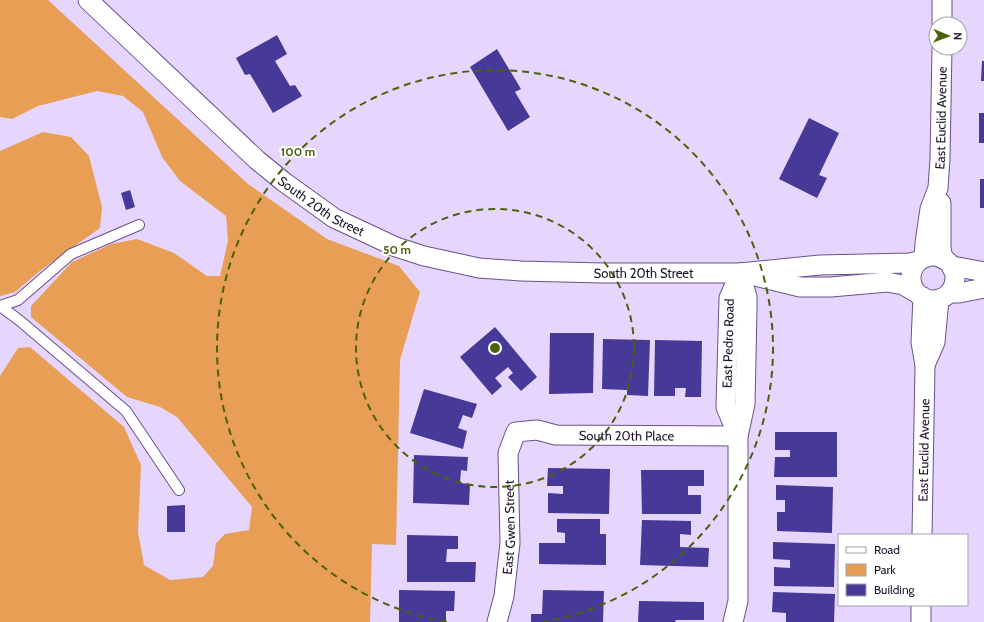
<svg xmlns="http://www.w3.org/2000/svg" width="984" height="622" font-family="Cabin,sans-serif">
  <rect width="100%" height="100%" fill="#e6d6fe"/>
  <path fill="#e89e54" d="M 0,0 L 48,0 L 248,184 L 327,239 L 399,266 L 420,292 L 400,360 L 396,545 L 372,544 L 370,622 L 0,622 L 0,376 L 18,348 L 30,347 L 124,427 L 141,465 L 138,532 L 144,565 L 170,580 L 203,577 L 213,566 L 216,543 L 225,534 L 249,530 L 252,507 L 177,417 L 160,407 L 127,397 L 31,317 L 31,306 L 72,262 L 111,244 L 137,239 L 174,253 L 207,276 L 220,276 L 228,241 L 226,216 L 180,181 L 162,157 L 143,112 L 123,96 L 97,91 L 38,106 L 12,119 L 0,117 Z
    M 43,132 L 71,137 L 89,156 L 102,207 L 100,228 L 41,270 L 15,292 L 0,296 L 0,151 Z"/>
  <path fill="#463998" d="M 277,35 L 287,54 L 275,61 L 290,86 L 295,85 L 302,96 L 273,113 L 250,74 L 245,75 L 236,58 Z
    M 497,49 L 521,89 L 515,92 L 530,117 L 508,131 L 470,67 Z
    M 982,61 L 984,61 L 984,81 L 981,81 Z
    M 979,113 L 984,113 L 984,143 L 979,143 Z
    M 809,118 L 839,133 L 819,175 L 827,178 L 817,198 L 779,179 Z
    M 980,179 L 984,179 L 984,208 L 980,208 Z
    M 130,190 L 135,207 L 126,210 L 121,193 Z
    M 495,327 L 537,377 L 521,391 L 508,377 L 513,373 L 508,367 L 495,378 L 502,386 L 492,395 L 460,357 Z
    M 550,333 L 594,333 L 593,393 L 549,394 Z
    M 603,339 L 650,340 L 648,396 L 627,395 L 627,390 L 602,389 Z
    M 655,340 L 702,341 L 701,397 L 685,397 L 686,388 L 675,388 L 675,396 L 654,396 Z
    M 424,389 L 477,404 L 472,418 L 463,415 L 458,428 L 467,431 L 463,449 L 410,433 Z
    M 775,432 L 837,432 L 837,477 L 774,477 L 775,457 L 790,457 L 790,450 L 775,450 Z
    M 414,455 L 468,457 L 467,471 L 461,470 L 460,483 L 470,484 L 469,505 L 413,503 Z
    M 548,468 L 610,469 L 609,514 L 548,513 L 548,493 L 563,494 L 563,486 L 547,486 Z
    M 641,470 L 704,470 L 704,486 L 688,486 L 688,495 L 701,495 L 701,514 L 642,514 Z
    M 776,485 L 833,487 L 832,533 L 777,531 L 777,512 L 785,512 L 785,500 L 776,500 Z
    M 185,505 L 185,532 L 167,532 L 167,506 Z
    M 557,519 L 600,519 L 600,534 L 606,534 L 606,565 L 539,564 L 539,543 L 565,543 L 565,533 L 557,532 Z
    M 642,520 L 691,521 L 691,535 L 680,534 L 680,547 L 709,548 L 708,567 L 640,565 Z
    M 407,535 L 458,536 L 458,549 L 447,549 L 446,562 L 476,562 L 475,582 L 407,582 Z
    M 773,542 L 835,544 L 834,587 L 774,586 L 774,567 L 790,568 L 790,560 L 773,559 Z
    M 399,590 L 455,591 L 454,611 L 446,611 L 446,622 L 399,622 Z
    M 543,590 L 604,591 L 603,622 L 531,622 L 531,614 L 542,614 Z
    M 773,592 L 835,594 L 834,622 L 786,622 L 786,613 L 772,612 Z
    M 639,601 L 704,602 L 704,620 L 676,620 L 675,622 L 638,622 Z"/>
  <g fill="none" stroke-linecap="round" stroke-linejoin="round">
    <defs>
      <path id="lane" d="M 0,306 L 19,320 L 126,411 L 179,490
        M 0,306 L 18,300 L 71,254 L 139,225"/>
      <g id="street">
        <path id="s1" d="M 88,0 L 257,160 L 284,182 L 334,218 L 396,247 L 424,256 L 479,268 L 521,271 L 602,273 L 740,273 L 820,265 L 909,263 L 919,261"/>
        <path d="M 942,24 L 942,0"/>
        <path d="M 941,203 L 941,248 L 943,259"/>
        <circle cx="933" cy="278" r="22"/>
        <path id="s2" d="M 924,258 L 925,243 L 930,209 L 938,188 L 940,159 L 942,48"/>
        <path d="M 952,268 L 958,267 L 984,272"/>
        <path d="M 755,276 L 800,287 L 831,287 L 887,282 L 903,285 L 917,293"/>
        <path d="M 949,293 L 959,293 L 984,288"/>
        <path d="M 925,365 L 935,342 L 939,299"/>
        <path id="s3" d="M 738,436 L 726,407 L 729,298 L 740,273"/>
        <path id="s4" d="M 922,535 L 925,365 L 921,342 L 923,297"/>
        <path id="s5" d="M 497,622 L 504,596 L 510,543 L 508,453 L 516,432 L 537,430 L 556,435 L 738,436"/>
        <path d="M 733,622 L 738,601 L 738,436 L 745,404 L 747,308 L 747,297 L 740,273"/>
        <path d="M 921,622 L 921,605"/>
      </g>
    </defs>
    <use href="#lane" stroke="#6b508b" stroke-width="12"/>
    <use href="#street" stroke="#6b508b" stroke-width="21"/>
    <use href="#lane" stroke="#fff" stroke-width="10"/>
    <use href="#street" stroke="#fff" stroke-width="19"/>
  </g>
  <g fill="none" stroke="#4b610b" stroke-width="2" stroke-dasharray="7 5">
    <circle cx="495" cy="348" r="139"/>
    <path d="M447 622A278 278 0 1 1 543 622"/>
  </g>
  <g text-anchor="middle" stroke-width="4" stroke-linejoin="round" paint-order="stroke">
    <g font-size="13" fill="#1f142c" stroke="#fff">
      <text dy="5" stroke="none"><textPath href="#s2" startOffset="142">East Euclid Avenue</textPath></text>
      <text dy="5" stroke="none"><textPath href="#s1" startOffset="312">South 20th Street</textPath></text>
      <text dy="5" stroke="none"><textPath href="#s1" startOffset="648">South 20th Street</textPath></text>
      <text dy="5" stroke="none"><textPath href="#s3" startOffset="95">East Pedro Road</textPath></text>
      <text dy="5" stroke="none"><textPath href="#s5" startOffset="304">South 20th Place</textPath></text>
      <text dy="5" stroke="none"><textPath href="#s4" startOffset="85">East Euclid Avenue</textPath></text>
      <text dy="5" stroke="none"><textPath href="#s5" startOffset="96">East Gwen Street</textPath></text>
    </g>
  </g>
  <circle cx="495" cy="348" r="6" fill="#4b610b" stroke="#fff" stroke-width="2"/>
  <g font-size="12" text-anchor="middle" font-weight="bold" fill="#4b610b" stroke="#fff" stroke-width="4" stroke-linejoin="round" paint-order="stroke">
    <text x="298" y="156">100 m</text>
    <text x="397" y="254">50 m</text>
  </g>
  <rect x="838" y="534" width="130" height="72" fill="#ffffff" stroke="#a5a1ab"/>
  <rect x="846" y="547" width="20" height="6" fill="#ffffff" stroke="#a5a1ab"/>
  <text x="874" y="554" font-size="12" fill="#1f142c">Road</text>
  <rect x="846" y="564" width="20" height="12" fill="#e89e54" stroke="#a5a1ab"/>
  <text x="874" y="574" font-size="12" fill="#1f142c">Park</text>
  <rect x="846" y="584" width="20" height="12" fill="#463998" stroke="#a5a1ab"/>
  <text x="874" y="594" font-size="12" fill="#1f142c">Building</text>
  <g transform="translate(948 36) rotate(91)"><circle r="19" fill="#ffffff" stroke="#a5a1ab"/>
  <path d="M0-3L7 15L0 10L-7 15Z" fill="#4b610b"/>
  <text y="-6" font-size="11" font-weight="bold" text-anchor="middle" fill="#1f142c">N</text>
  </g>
</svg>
